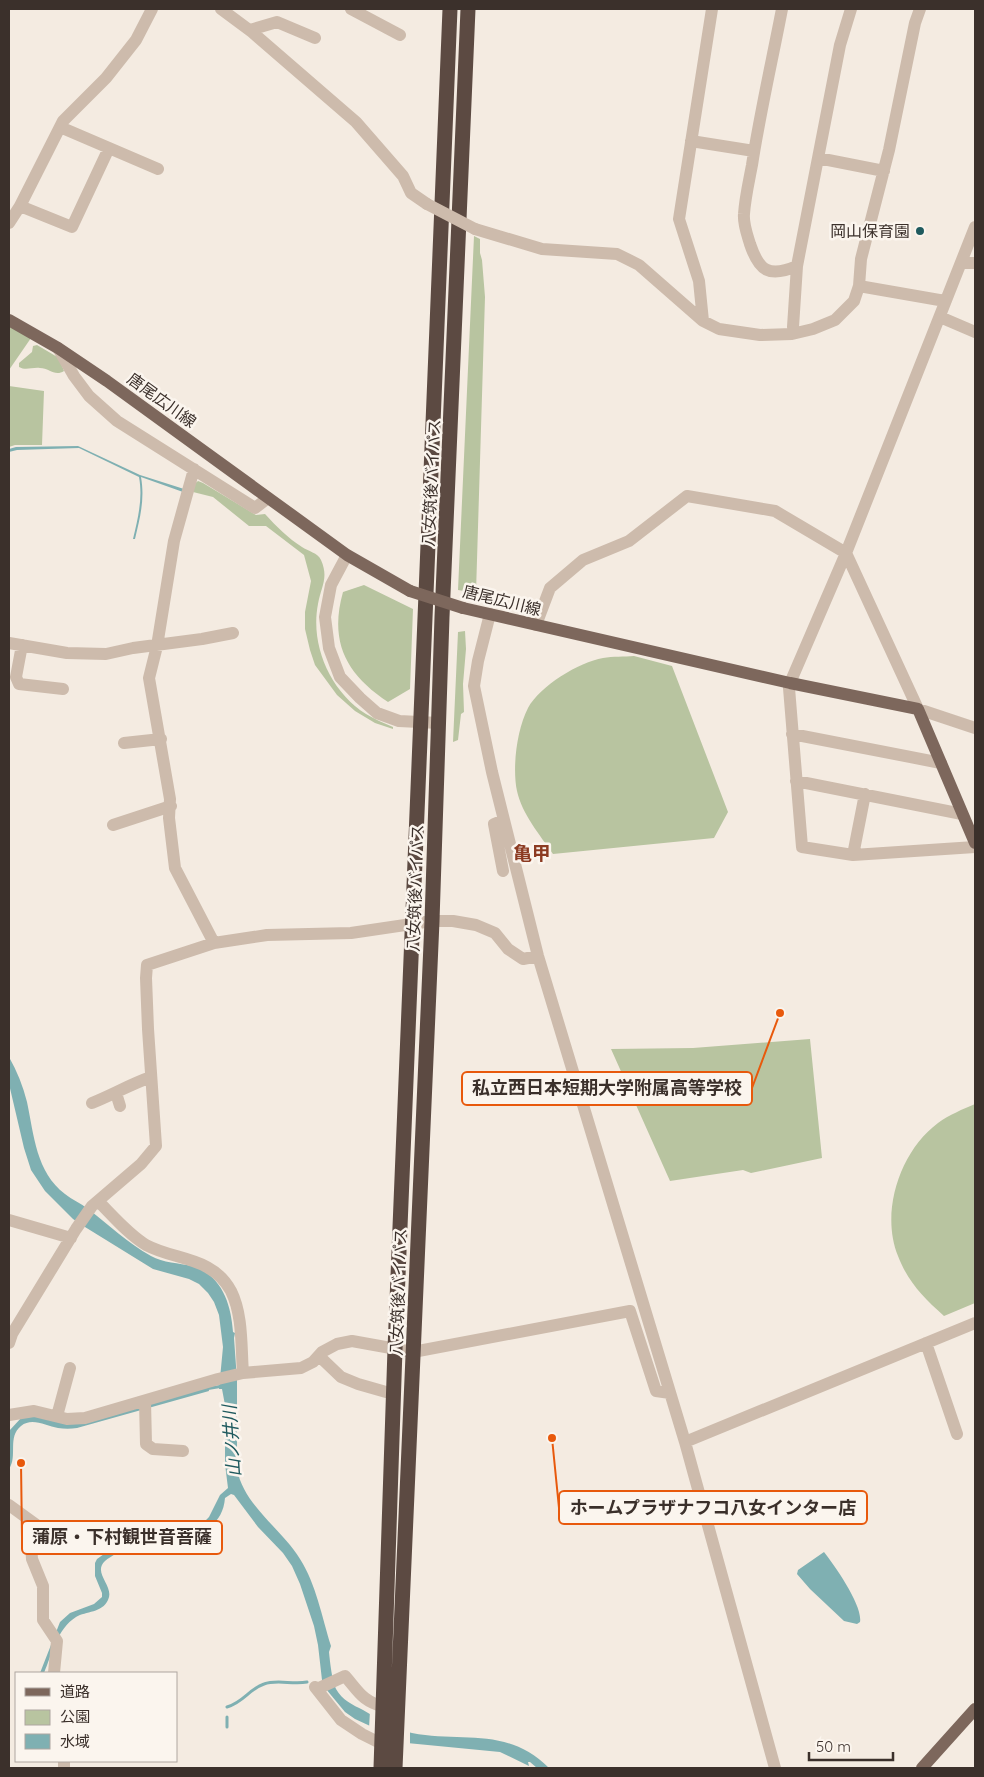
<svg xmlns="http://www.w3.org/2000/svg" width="984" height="1777" font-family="Quicksand,'Noto Sans JP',sans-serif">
  <rect width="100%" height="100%" fill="#f4ebe1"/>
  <path fill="#b8c4a0" d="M 474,236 L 480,239 L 480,253 L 482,260 L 485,297 L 476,593 L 458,590 Z
    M 9,325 L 31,338 L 9,370 Z
    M 37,345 L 59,358 L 64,371 C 55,377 49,368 40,368 C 32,367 26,371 19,367 L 19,363 L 32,352 L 33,346 Z
    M 9,386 L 44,391 L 42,445 L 15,445 L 9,447 Z
    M 198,481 L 203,483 L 256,515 L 265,514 C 277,527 288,538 302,547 C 308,551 318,553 321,560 C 329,578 321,587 318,604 C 310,645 330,691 366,714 C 374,719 384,723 393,727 L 393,729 L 375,723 L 355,711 L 337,695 L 315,665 L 310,650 L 305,629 L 305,612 L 311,581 L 304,555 L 266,526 L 249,526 L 213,497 L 193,492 L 192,486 Z
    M 364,585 L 413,609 L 410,689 L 388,702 C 346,674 329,642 343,592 Z
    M 465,631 L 466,649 L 463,684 L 464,712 L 461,714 L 458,740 L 453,742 L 458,632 Z
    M 634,656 L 672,666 L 728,812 L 714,838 L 553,854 C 540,835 522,814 517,791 C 512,767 517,729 528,708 C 540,686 579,662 603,658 C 613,656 624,657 634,656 Z
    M 810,1039 L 822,1158 L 751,1173 L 743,1170 L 670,1181 L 611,1049 L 693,1048 Z
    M 975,1104 L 975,1303 L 944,1316 C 923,1297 908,1282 898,1256 C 880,1212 900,1151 938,1123 C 949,1115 963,1109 975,1104 Z"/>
  <path fill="#7fb0b2" d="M 78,446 L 140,475 L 184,489 L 183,492 L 141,477 C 145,499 140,518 135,539 L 133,539 C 138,518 143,498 139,477 L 79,448 L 17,450 L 9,452 L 9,449 L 16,447 Z
    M 9,1057 C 17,1071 23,1086 27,1102 C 34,1135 36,1172 65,1194 C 72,1200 81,1203 88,1209 C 109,1225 128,1243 151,1256 C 163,1263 179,1263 192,1266 C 222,1275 231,1304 233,1332 L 235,1333 L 234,1338 L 237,1380 L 237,1469 C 244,1506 281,1528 300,1559 C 316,1584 322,1617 331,1646 L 329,1652 C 330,1662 332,1681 336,1689 C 342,1700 353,1705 363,1710 C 379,1719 394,1729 412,1733 C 463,1743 507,1726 549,1768 L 537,1768 L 530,1762 L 528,1762 L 529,1766 L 500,1752 L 407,1743 L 355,1719 L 345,1712 L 326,1689 L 322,1680 L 318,1645 L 314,1626 L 300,1584 L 292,1566 L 283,1553 L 258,1527 L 234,1495 L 231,1494 L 225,1498 C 223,1521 209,1530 188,1536 C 178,1539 170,1543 159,1545 C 149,1546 139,1545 129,1548 C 122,1550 111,1556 105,1561 C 92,1573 115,1586 108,1600 C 102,1613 86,1611 76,1617 C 57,1629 52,1654 44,1673 L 40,1673 L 60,1622 L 70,1613 L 94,1604 L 102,1597 L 102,1593 L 95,1576 L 95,1563 L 97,1559 L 114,1547 L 127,1542 L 172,1535 L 200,1526 L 209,1517 L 220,1495 L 228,1488 L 225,1464 L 225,1405 L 222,1389 L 219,1389 L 223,1347 L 219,1315 L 214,1302 L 208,1293 L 199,1284 L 189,1279 L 153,1269 L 85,1227 L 73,1219 L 45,1191 L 31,1170 L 24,1148 L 9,1084 Z
    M 208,1386 L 209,1391 L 77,1428 C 71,1429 64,1429 58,1428 C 46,1426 32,1417 21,1426 C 7,1437 18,1456 9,1469 L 9,1431 L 22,1417 L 27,1415 L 62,1421 Z
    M 824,1552 C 835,1566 863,1606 860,1622 L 857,1624 L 844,1621 L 810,1589 L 797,1574 L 798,1570 Z"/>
  <path fill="#f4ebe1" d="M 370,1711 L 392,1724 L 410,1730 L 410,1746 L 369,1728 Z"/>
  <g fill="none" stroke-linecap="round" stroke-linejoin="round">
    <path stroke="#7fb0b2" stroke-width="3" d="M 205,1389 L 223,1386
      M 227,1707 C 244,1702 249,1689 264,1684 C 277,1679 293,1685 307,1682
      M 227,1717 L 227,1727"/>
    <path stroke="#cdbbac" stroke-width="12" d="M 221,9 L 252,32 L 356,122 L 403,176 L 411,193 L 427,204
      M 351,9 L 400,35
      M 712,9 L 679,219 L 699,281 L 703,321 L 719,329 L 760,335 L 792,334 L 813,329 L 835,320 L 854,301 L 859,286 L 861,259 L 889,150 L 915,23 L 920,9
      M 782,9 C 772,61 760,113 752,165 C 749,181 745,198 744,214 C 743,224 747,234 750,244 C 759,271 769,278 797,266 L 840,45 L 851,9
      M 250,30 L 277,22 L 315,38
      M 60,127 L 158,169
      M 691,141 L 754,151
      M 818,158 L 884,171
      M 20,206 L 72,227 L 109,148
      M 9,223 L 20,206 L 63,121 L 106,78 L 136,40 L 152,9
      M 975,227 L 846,553 L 790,683 L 789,688 L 802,847 L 853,855 L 975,847
      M 475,229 L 542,249 L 617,254 L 639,265 L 703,321
      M 961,263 L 975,263
      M 859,286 L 945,301
      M 940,317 L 975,332
      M 793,327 L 797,266
      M 58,348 L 74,376 L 89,396 L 117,421 L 255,508 L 268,498
      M 194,469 L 174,541 L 157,646 L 149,678 L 170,799 L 169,818 L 175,868 L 214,943
      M 347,555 L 331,585 L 325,617 L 329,648 L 340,677 L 360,698 L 377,713 L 399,721 L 439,723
      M 490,614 L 478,661 L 474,686 L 492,772 L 538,956 L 685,1442 L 775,1768
      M 536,625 L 550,588 L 583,560 L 629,541 L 687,496 L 775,511 L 846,553 L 918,709 L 975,728
      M 9,643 L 67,653 L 106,654 L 133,648 L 202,639 L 233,633
      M 22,645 L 16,677 L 19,684 L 63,689
      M 792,734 L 941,763
      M 124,743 L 161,739
      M 796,781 L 962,814
      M 113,825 L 171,806
      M 853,855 L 865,794
      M 503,871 L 494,824 L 504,820
      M 116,1093 L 120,1106
      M 92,1103 C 112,1095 131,1084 151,1077
      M 98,1201 C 113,1216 128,1234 146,1245 C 176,1261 212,1256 231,1291 C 243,1315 241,1347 243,1373
      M 9,1220 L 71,1238
      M 9,1343 L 12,1334 L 76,1229 L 92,1206 L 141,1164 L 156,1146 L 148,1029 L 146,978 L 147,965 L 214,943 L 267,935 L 351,933 L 432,921 L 453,921 L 476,925 L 495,933 L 508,949 L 523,959 L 538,956
      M 926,1343 L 957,1434
      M 319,1356 L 341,1377 L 358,1384 L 386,1392
      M 145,1401 L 146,1444 L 153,1449 L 183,1451
      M 9,1415 L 34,1411 L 67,1419 L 85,1418 L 218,1379 L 243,1373 L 301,1368 L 313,1362 L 322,1352 L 337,1344 L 352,1341 L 413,1352 L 630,1311 L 656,1391 L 670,1393
      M 57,1416 L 70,1368
      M 685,1442 L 975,1323
      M 9,1505 L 38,1526 L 31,1545 L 32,1559 L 43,1586 L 43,1620 L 57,1641 L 54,1673
      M 315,1687 L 341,1720 L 362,1734 L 382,1744
      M 317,1689 L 345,1676 C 359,1692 362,1701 384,1707
      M 64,1761 L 64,1768"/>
    <path stroke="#7d675c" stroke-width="12" d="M 9,320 L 58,348 L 107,381 L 347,555 L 410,591
      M 463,608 L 790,683 L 918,709 L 975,843
      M 922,1768 L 975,1709"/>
    <path stroke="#5c4a42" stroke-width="15" d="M 381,1768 L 395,1349 L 450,9
      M 395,1768 L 432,921 L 442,617 L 468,9"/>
    <path stroke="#cdbbac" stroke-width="12" d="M 427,204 L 475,229"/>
    <path stroke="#7d675c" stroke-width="12" d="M 410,591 L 463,608"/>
  </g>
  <circle fill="#1f5a5e" stroke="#fbf5ee" stroke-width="2" cx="920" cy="231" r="5"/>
  <g text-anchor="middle" stroke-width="5" stroke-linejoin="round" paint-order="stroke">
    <g font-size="16" fill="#3b302b" stroke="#fbf5ee" text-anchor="end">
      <text x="910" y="237">岡山保育園</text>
    </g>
    <g font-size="16" fill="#3b302b" stroke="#fbf5ee">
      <text transform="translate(162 400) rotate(36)" y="6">唐尾広川線</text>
      <text transform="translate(431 483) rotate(-87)" y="6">八女筑後バイパス</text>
      <text transform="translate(502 600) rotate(14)" y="6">唐尾広川線</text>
      <text transform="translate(415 888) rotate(-88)" y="6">八女筑後バイパス</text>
      <text transform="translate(398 1292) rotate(-88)" y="6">八女筑後バイパス</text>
    </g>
    <g font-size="18" font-style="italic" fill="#1f5a5e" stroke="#fbf5ee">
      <text transform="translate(232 1441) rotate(-94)" y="6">山ノ井川</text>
    </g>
    <g font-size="19" font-weight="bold" fill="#8c3b22" stroke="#fbf5ee">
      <text x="532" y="860">亀甲</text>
    </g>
  </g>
  <path fill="none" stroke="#e8590c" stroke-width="2" d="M780 1013L752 1088M552 1438L559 1508M21 1463L22 1537"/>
  <g fill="#e8590c" stroke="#fbf5ee" stroke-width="2">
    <circle cx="780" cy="1013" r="5"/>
    <circle cx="552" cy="1438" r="5"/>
    <circle cx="21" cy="1463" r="5"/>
  </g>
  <g fill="#fbf5ee" stroke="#e8590c" stroke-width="2">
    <rect x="462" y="1072" width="290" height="33" rx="5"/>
    <rect x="559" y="1491" width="308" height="33" rx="5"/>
    <rect x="22" y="1521" width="200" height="33" rx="5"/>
  </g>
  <g font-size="18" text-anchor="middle" font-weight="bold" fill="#3b302b">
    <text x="607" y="1094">私立西日本短期大学附属高等学校</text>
    <text x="713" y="1514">ホームプラザナフコ八女インター店</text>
    <text x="122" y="1543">蒲原・下村観世音菩薩</text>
  </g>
  <rect width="984" height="1777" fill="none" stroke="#3b302b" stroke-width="20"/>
  <rect x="15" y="1672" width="162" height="90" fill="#fbf5ee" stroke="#aea6a0"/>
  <rect x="25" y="1688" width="25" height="8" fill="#7d675c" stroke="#aea6a0"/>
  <text x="60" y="1697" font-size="15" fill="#3b302b">道路</text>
  <rect x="25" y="1710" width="25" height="15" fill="#b8c4a0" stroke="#aea6a0"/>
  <text x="60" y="1722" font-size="15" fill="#3b302b">公園</text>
  <rect x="25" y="1734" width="25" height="15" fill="#7fb0b2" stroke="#aea6a0"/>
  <text x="60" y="1747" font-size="15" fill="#3b302b">水域</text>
  <path d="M809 1752v8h84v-8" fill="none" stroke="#3b302b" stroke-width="2.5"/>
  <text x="816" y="1752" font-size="15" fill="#3b302b" stroke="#fbf5ee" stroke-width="4" paint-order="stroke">50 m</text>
</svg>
